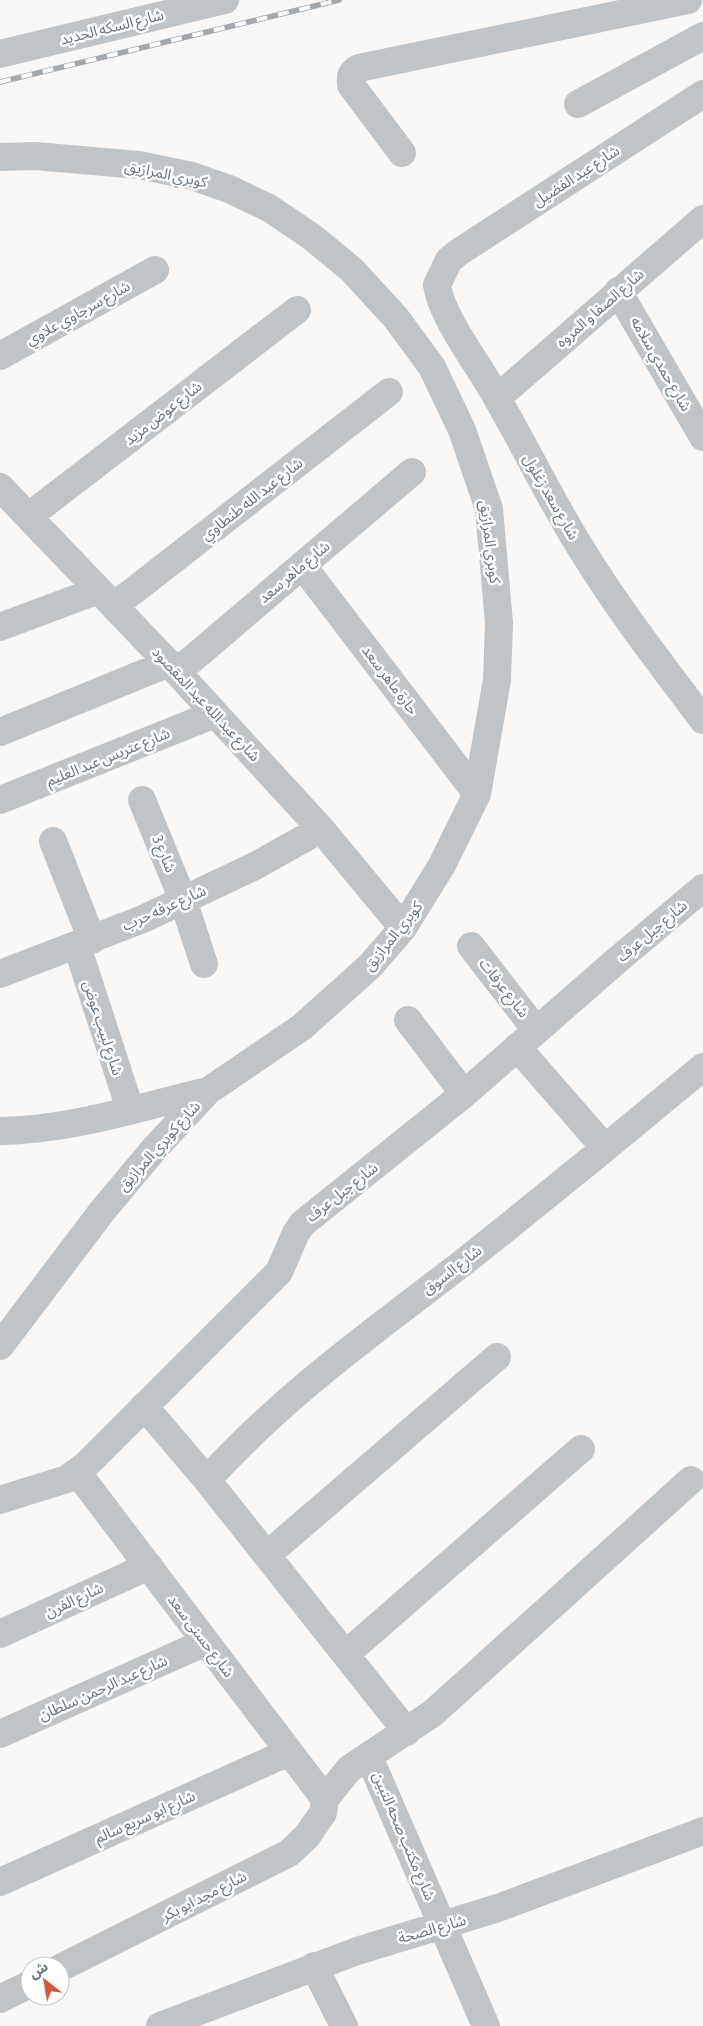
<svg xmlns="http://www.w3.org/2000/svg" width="703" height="2026" font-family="'Asap Condensed','Noto Sans Arabic',sans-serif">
  <rect width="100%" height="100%" fill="#f9f8f6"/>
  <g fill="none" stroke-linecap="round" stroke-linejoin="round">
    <path stroke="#c0c4c7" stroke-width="28" d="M 0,54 L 225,0
      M 703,94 L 459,252 L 449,260 L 437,285 C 442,319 480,366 497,398 C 526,448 551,501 582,550 C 618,609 661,664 703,720
      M 578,104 L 703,36
      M 402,153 L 351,85 C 350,76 351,72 359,68 L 688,0
      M 0,157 L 35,156 L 139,165 L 192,176 L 229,189 L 269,208 L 312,237 L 352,270 L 396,318 L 432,367 L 462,430 L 489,509 L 499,623 L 497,680 L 477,794 L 442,865 L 403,928 L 370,966 L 302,1027 L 208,1091 L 155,1148 L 103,1210 L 0,1346
      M 618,291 L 703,437
      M 0,356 L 155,270
      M 497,398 L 703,219
      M 0,487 L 177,672 L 321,829 L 403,928
      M 29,516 L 297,310
      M 302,565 L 477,794
      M 114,606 L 389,392
      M 0,627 L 99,590
      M 177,672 L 412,472
      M 0,732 L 169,663
      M 0,800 L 215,714
      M 142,800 L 183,900 L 204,964
      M 53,841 L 92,940
      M 77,946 L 130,1109
      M 471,946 L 536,1030
      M 0,974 L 143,919 L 255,866 L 321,829
      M 408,1020 L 464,1094
      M 517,1047 L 605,1148
      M 0,1131 C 71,1130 140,1107 208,1091
      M 144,1406 L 207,1480 L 407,1732
      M 77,1472 L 325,1799
      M 207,1480 C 283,1396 370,1334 460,1265 C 542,1200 623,1134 703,1067
      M 0,1500 L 67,1479 L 86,1465 L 279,1272 L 296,1233 L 302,1224 L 464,1094 L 615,962 L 703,888
      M 267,1555 L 497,1357
      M 0,1634 L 149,1566
      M 346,1654 L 581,1449
      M 0,1734 L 206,1642
      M 369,1757 L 486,2026
      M 0,1882 L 289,1752
      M 314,1966 L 344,2026
      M 60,1968 L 289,1853 L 307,1836 L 323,1813 L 325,1799 L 349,1769 L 433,1713 L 691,1480
      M 0,1999 L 30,1984
      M 160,2026 L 357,1951 L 498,1908 L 703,1831"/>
    <defs>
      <path id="rail" d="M 0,82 L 339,0"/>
    </defs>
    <use href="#rail" stroke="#a2a8ad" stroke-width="5.5"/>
    <use href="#rail" stroke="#fff" stroke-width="4" stroke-dasharray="11" stroke-linecap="butt"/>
  </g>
  <g text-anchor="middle" stroke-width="5" stroke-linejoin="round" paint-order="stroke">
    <g font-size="15" fill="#66757f" stroke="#fff">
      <text transform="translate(112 27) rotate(-14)" y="5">شارع السكه الحديد</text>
      <text transform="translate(166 174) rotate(12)" y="5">كوبري المرازيق</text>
      <text transform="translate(576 176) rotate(-33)" y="5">شارع عبد الفضيل</text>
      <text transform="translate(600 308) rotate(-41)" y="5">شارع الصفا و المروه</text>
      <text transform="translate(78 313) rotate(-29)" y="5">شارع سرجاوي علاوي</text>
      <text transform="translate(661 364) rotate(60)" y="5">شارع حمدي سلامه</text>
      <text transform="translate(163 413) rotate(-38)" y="5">شارع عوض مزيد</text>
      <text transform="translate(551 497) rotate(60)" y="5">شارع سعد زغلول</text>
      <text transform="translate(252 499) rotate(-38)" y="5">شارع عبد الله طنطاوي</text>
      <text transform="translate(490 542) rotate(83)" y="5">كوبري المرازيق</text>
      <text transform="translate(294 572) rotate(-40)" y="5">شارع ماهر سعد</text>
      <text transform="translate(390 680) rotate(53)" y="5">حارة ماهر سعد</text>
      <text transform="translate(206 704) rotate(47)" y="5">شارع عبد الله عبد المقصود</text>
      <text transform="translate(108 757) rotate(-22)" y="5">شارع عتريس عبد العليم</text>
      <text transform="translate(164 854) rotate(67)" y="5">شارع 3</text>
      <text transform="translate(164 908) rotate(-24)" y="5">شارع عرفه حرب</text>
      <text transform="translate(652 931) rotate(-40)" y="5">شارع جبل عرف</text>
      <text transform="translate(393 936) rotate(-51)" y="5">كوبري المرازيق</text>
      <text transform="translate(504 988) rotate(52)" y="5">شارع عرفات</text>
      <text transform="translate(103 1028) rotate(72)" y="5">شارع لبيب عوض</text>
      <text transform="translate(159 1146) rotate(-48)" y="5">شارع كوبري المرازيق</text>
      <text transform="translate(342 1192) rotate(-38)" y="5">شارع جبل عرف</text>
      <text transform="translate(452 1270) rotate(-38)" y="5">شارع السوق</text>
      <text transform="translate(74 1600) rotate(-25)" y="5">شارع الفرن</text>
      <text transform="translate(201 1636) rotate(53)" y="5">شارع حسنى سعد</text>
      <text transform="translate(103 1688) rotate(-24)" y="5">شارع عبد الرحمن سلطان</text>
      <text transform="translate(145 1817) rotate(-24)" y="5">شارع ابو سريع سالم</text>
      <text transform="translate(404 1836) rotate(67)" y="5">شارع مكتب صحه التبين</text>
      <text transform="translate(204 1896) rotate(-27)" y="5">شارع مجد ابو بكر</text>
      <text transform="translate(432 1929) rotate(-16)" y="5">شارع الصحة</text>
    </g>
  </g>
  <g transform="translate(45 1981) rotate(329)"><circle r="24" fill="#ffffff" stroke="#c2c8cc"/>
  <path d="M0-4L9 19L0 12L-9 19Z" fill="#d4593b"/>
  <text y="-8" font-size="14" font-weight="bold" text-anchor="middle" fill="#66757f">ش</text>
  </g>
</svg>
